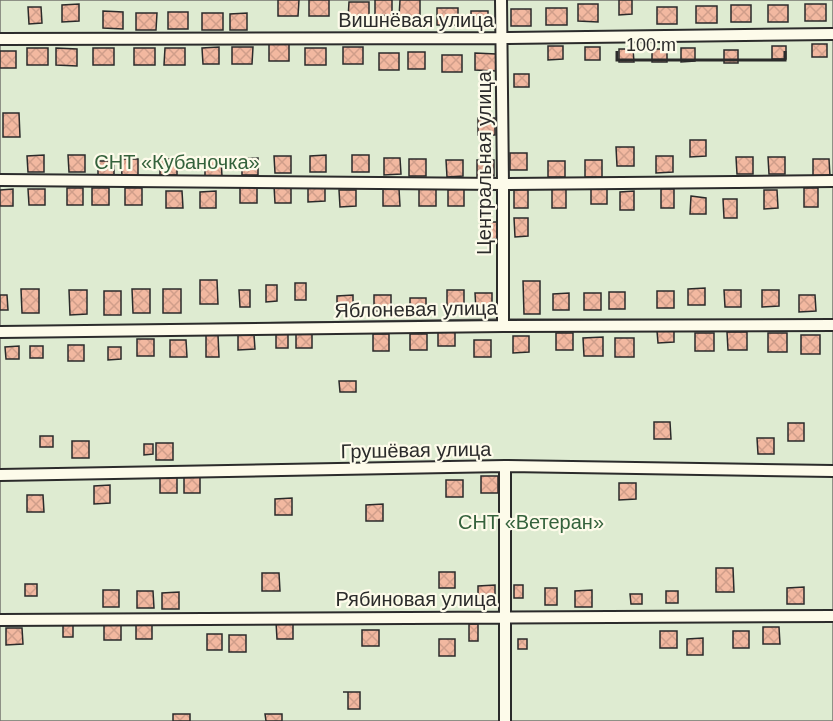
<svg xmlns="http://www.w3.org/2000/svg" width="833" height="721" font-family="Helvetica,sans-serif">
  <defs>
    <pattern id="building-cross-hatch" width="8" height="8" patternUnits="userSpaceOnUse" patternTransform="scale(1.5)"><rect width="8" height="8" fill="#f2b8a0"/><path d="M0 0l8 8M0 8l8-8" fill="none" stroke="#d09e8a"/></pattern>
  </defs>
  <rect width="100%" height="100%" fill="#fdfbea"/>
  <path fill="#deebd1" stroke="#74746e" stroke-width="1.5" d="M 0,0 L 833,0 L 833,320 L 497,319 L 0,327 Z
    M 833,322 L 833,721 L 0,721 L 0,328 Z"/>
  <path fill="url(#building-cross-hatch)" stroke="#2b2b2b" stroke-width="1.5" d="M 278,0 L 299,0 L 298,16 L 278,16 Z
    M 309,0 L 329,0 L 329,16 L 309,16 Z
    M 375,0 L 392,0 L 392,15 L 375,16 Z
    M 400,0 L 420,0 L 420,17 L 399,17 Z
    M 619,0 L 632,0 L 632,14 L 619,15 Z
    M 349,2 L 369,2 L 369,19 L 348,19 Z
    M 79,4 L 79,21 L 62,22 L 62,5 Z
    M 578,4 L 598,4 L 598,22 L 578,21 Z
    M 805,4 L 826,4 L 826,21 L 805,21 Z
    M 731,5 L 751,5 L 751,22 L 731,22 Z
    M 768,5 L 788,5 L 788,22 L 768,22 Z
    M 696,6 L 717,6 L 717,23 L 696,23 Z
    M 28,7 L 41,7 L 42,23 L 29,24 Z
    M 657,7 L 677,7 L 677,24 L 657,24 Z
    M 437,8 L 458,8 L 458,25 L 437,25 Z
    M 546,8 L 567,8 L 567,25 L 546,25 Z
    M 511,9 L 531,9 L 531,26 L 511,26 Z
    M 103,11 L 123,12 L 123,29 L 103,28 Z
    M 471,11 L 488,11 L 488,27 L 471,28 Z
    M 168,12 L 188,12 L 188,29 L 168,29 Z
    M 136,13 L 157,13 L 156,30 L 136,30 Z
    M 202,13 L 223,13 L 223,30 L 202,30 Z
    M 247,13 L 247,30 L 230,30 L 230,14 Z
    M 269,44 L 289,44 L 289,61 L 269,61 Z
    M 812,44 L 827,44 L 827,57 L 812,57 Z
    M 548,46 L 563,46 L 563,59 L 548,60 Z
    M 772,46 L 786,46 L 786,59 L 772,59 Z
    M 219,47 L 219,64 L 203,64 L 202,48 Z
    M 232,47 L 253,47 L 252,64 L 232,64 Z
    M 343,47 L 363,47 L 363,64 L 343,64 Z
    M 585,47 L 600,47 L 600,60 L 585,60 Z
    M 27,48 L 48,48 L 48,65 L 27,65 Z
    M 56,48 L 77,49 L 77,66 L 56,65 Z
    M 93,48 L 114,48 L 114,65 L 93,65 Z
    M 134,48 L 155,48 L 155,65 L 134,65 Z
    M 165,48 L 185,48 L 185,65 L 164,65 Z
    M 305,48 L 326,48 L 326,65 L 305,65 Z
    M 681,48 L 695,48 L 695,61 L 681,62 Z
    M 619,49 L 633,49 L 634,62 L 619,62 Z
    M 652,49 L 667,49 L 667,62 L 652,62 Z
    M 724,50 L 738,50 L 738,63 L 724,63 Z
    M 0,51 L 16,51 L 16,68 L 0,68 Z
    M 408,52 L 425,52 L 425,69 L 408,69 Z
    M 379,53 L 399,53 L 399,70 L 379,70 Z
    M 475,53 L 496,54 L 496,71 L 475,70 Z
    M 442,55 L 462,55 L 462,72 L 442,72 Z
    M 514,74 L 529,74 L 529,87 L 514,87 Z
    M 3,113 L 19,113 L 20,137 L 3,137 Z
    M 478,118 L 495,118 L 495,135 L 478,135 Z
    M 690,140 L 706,140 L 706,156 L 690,157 Z
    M 616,147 L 634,147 L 634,166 L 617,166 Z
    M 510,153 L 527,153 L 527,170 L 510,170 Z
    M 44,155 L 44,172 L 28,172 L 27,156 Z
    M 68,155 L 85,155 L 85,172 L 69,172 Z
    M 326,155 L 326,172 L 310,172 L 310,156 Z
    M 352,155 L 369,155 L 369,172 L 352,172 Z
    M 274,156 L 291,156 L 291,173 L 275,173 Z
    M 656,156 L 673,156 L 673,172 L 656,173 Z
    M 736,157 L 753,157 L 753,174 L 737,174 Z
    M 768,157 L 785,157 L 785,174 L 769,174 Z
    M 258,158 L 258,175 L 242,175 L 242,159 Z
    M 384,158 L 400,158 L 401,174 L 384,175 Z
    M 121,159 L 138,159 L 138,176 L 122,176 Z
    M 160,159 L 177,159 L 177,175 L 160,175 Z
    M 409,159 L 426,159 L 426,176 L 409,176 Z
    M 813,159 L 829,159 L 830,176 L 813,176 Z
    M 205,160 L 221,160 L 222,176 L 205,177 Z
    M 446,160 L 463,160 L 463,176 L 447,177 Z
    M 477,160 L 494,160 L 494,176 L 477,177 Z
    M 585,160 L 602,160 L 602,177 L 585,177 Z
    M 98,161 L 114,161 L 114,177 L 98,177 Z
    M 548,161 L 565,161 L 565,177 L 548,177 Z
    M 325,185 L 325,201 L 308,202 L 308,186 Z
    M 274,186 L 291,186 L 291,203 L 275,203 Z
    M 240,187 L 257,187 L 257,203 L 240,203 Z
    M 591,187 L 607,187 L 607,204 L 591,204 Z
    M 67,188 L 83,188 L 83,205 L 67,205 Z
    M 92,188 L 109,188 L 109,205 L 92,205 Z
    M 125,188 L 142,188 L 142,205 L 125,205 Z
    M 804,188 L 818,188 L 818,207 L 804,207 Z
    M 13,189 L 13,206 L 0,206 L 0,190 Z
    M 28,189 L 45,189 L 45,205 L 29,205 Z
    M 383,189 L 399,189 L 400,206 L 383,206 Z
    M 419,189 L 436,189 L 436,206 L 419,206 Z
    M 464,189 L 464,206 L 448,206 L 448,190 Z
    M 514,189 L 528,189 L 528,208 L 514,208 Z
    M 552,189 L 566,189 L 566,208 L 552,208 Z
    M 661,189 L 674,189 L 674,208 L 661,208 Z
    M 339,190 L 356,190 L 356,206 L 340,207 Z
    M 764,190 L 777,190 L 778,208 L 764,209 Z
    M 166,191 L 182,191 L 183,208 L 166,208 Z
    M 216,191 L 216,208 L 200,208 L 200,192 Z
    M 634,191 L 634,210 L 620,210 L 620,192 Z
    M 691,196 L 706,198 L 706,214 L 690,214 Z
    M 723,199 L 737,199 L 737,218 L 724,218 Z
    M 514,218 L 528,218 L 528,236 L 515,237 Z
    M 481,222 L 497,222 L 498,239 L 481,239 Z
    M 200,280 L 217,280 L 218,304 L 200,304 Z
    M 523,281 L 540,281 L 540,314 L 524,314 Z
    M 295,283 L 306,283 L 306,300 L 295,300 Z
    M 266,285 L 277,285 L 277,301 L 266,302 Z
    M 705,288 L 705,305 L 688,305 L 688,289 Z
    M 21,289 L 39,289 L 39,313 L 22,313 Z
    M 132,289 L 150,289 L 150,313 L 133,313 Z
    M 163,289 L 181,289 L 181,313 L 163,313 Z
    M 69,290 L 87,290 L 87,314 L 70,315 Z
    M 239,290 L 250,290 L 250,307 L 240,307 Z
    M 447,290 L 464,290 L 464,307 L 447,307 Z
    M 724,290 L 741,290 L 741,307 L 725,307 Z
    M 762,290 L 779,290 L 779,306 L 762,307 Z
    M 104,291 L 121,291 L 121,315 L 104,315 Z
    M 657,291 L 674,291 L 674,308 L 657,308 Z
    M 609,292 L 625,292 L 625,309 L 609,309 Z
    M 475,293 L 492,293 L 492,310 L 476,310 Z
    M 569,293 L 569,310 L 553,310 L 553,294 Z
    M 584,293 L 601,293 L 601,310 L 584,310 Z
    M 0,295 L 7,295 L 8,310 L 0,310 Z
    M 353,295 L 353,312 L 337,312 L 337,296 Z
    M 374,295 L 391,295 L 391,311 L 374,311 Z
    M 799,295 L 815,295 L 816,311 L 799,312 Z
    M 410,298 L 426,298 L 426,315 L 410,315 Z
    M 455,329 L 455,346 L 438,346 L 438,330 Z
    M 276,331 L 288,331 L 288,348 L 276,348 Z
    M 657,331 L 674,331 L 674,342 L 658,343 Z
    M 727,332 L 747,332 L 747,350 L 728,350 Z
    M 556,333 L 573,333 L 573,350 L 556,350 Z
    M 695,333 L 714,333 L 714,351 L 695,351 Z
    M 768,333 L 787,333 L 787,352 L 768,352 Z
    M 296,334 L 312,334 L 312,348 L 296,348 Z
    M 373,334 L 389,334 L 389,351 L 373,351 Z
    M 410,334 L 427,334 L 427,350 L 410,350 Z
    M 202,335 L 218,335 L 219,357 L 206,357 L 206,335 Z
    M 238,335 L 254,335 L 255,349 L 238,350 Z
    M 801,335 L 820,335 L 820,354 L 801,354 Z
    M 513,336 L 529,336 L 529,352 L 513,353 Z
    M 603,337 L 603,356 L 584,356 L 583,338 Z
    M 615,338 L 634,338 L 634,357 L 615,357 Z
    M 137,339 L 154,339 L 154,356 L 137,356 Z
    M 170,340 L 186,340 L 187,357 L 170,357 Z
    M 474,340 L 491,340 L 491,357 L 474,357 Z
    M 68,345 L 84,345 L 84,361 L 68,361 Z
    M 19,346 L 19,359 L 6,359 L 5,347 Z
    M 30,346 L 43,346 L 43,358 L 30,358 Z
    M 108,347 L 121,347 L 121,359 L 108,360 Z
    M 339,381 L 356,381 L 356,392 L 340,392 Z
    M 654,422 L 670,422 L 671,439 L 654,439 Z
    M 788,423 L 804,423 L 804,441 L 788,441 Z
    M 40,436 L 53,436 L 53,447 L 40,447 Z
    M 757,438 L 774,438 L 774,454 L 758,454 Z
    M 72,441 L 89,441 L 89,458 L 72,458 Z
    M 156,443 L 173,443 L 173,460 L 156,460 Z
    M 144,444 L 153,444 L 153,454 L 144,455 Z
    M 160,476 L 177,476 L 177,493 L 160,493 Z
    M 184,476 L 200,476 L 200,493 L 184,493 Z
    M 481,476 L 498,476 L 498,493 L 481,493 Z
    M 446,480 L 463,480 L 463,497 L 446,497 Z
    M 619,483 L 636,483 L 636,499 L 619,500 Z
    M 110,485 L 110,503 L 94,504 L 94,486 Z
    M 27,495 L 43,495 L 44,512 L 27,512 Z
    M 292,498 L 292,515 L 275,515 L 275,499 Z
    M 383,504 L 383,521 L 366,521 L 366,505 Z
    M 716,568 L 733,568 L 734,592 L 716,592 Z
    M 439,572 L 455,572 L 455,588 L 439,588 Z
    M 262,573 L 279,573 L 280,591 L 262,591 Z
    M 25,584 L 37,584 L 37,596 L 25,596 Z
    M 495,585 L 495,602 L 478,602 L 478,586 Z
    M 514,585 L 523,585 L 523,598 L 514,598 Z
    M 804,587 L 804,604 L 787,604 L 787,588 Z
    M 545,588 L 557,588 L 557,605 L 545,605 Z
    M 103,590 L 119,590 L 119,607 L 103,607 Z
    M 592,590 L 592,607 L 575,607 L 575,591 Z
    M 137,591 L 153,591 L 154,608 L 137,608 Z
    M 666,591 L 678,591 L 678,603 L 666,603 Z
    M 179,592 L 179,609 L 162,609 L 162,593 Z
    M 630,594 L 642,594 L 642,604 L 631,604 Z
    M 276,622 L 293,622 L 293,639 L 277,639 Z
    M 104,623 L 121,623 L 121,640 L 104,640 Z
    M 136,623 L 152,623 L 152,639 L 136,639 Z
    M 469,624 L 478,624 L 478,641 L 469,641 Z
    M 63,625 L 73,625 L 73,637 L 63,637 Z
    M 763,627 L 779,627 L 780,644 L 763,644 Z
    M 6,628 L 22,628 L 23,644 L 6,645 Z
    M 362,630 L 379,630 L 379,646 L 362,646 Z
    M 660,631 L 677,631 L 677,648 L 660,648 Z
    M 733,631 L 749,631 L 749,648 L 733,648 Z
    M 207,634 L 222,634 L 222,650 L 207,650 Z
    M 229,635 L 246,635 L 246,652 L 229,652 Z
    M 703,638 L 703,655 L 687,655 L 687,639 Z
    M 439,639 L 455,639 L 455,656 L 439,656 Z
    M 518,639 L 527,639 L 527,649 L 518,649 Z
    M 343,692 L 360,692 L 360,709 L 348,709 L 348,692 Z
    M 173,714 L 190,714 L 190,721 L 173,721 Z
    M 265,714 L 282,714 L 282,721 L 266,721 Z"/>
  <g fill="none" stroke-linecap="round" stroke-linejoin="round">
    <defs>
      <path id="minor" d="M 501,0 L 503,184 L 503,326
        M 0,39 L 501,38 L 833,34
        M 0,180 L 503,184 L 833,181
        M 0,332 L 503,326 L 833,325
        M 505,466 L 505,721
        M 0,475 L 505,466 L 833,471
        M 0,620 L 833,616"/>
    </defs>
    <use href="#minor" stroke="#2b2b2b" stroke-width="14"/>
    <use href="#minor" stroke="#fdfbea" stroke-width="10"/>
  </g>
  <g text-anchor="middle" stroke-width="4.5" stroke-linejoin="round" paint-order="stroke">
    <g font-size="20" fill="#2b2b2b" stroke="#fdfbea">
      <text x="416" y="27">Вишнёвая улица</text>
      <text transform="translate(484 163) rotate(-90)" y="7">Центральная улица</text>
      <text transform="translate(416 309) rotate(-1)" y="7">Яблоневая улица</text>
      <text transform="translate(416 450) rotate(-1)" y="7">Грушёвая улица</text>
      <text x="416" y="606">Рябиновая улица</text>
    </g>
    <g font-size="20" fill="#34623c" stroke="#fdfbea">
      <text x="177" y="169">СНТ «Кубаночка»</text>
      <text x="531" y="529">СНТ «Ветеран»</text>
    </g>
  </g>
  <path d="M617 51v9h168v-9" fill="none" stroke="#2b2b2b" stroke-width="3"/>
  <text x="626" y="51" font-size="18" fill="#2b2b2b" stroke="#fdfbea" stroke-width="4.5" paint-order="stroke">100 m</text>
</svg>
